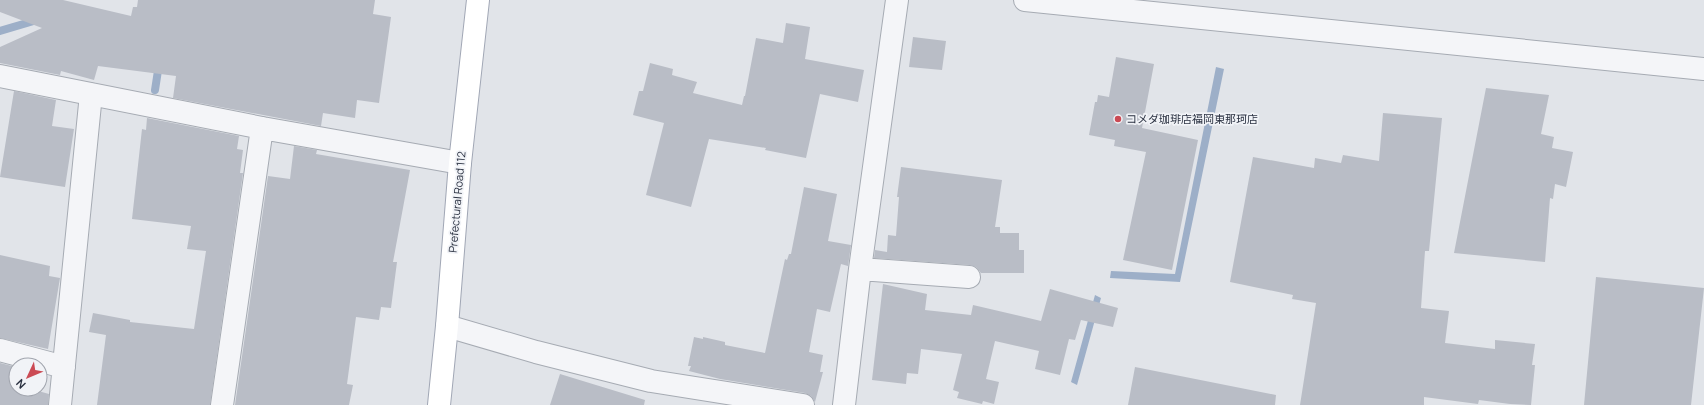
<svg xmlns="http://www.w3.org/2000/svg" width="1704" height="405" font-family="Manrope,'Noto Sans JP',sans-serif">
  <rect width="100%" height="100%" fill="#e1e4e9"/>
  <path fill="#9dafc8" d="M 1216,67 L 1224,69 L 1180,282 L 1110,278 L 1111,271 L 1175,274 Z
    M 1095,295 L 1101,298 L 1077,385 L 1071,382 Z"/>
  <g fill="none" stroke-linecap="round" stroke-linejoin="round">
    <path stroke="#9dafc8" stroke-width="8" d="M 0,31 L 37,20
      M 155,90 L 159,64"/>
  </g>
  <path fill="#b9bdc6" d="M 0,0 L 63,0 L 131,16 L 133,7 L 137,7 L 138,0 L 375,0 L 373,14 L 391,17 L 379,103 L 357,100 L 355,118 L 323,113 L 321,126 L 173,98 L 176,76 L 98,66 L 94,80 L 61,71 L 60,75 L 0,63 L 0,47 L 42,28 L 0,12 Z
    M 786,23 L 810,27 L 805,59 L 864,70 L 858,102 L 820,94 L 806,158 L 765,150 L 766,148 L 709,139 L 691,207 L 646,195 L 664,123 L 633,115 L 639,91 L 643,91 L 650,63 L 673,69 L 672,75 L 697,82 L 693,93 L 742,105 L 744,96 L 745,96 L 756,38 L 783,43 Z
    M 913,37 L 946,41 L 942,70 L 909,67 Z
    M 1116,57 L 1154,64 L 1142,128 L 1198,140 L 1172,270 L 1123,260 L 1146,152 L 1114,146 L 1115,140 L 1089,135 L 1095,102 L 1097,102 L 1098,95 L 1109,97 Z
    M 1486,88 L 1549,95 L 1541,134 L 1554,137 L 1552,148 L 1573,152 L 1566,187 L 1555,184 L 1553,199 L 1550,198 L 1545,262 L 1454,253 Z
    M 14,91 L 56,100 L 52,126 L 74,129 L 65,187 L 0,177 Z
    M 1383,113 L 1442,118 L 1429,251 L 1425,251 L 1421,308 L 1449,311 L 1445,343 L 1495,349 L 1495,340 L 1535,344 L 1532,365 L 1535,365 L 1531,405 L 1510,404 L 1479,400 L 1478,404 L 1424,397 L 1424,405 L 1300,405 L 1316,303 L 1292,299 L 1293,295 L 1230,282 L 1253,157 L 1314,168 L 1315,158 L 1341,163 L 1343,155 L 1379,161 Z
    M 147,118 L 239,136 L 237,149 L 243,150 L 240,173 L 243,173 L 210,405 L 97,405 L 106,335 L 89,332 L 93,313 L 130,320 L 130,322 L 194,329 L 206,251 L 187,249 L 191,226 L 132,219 L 142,129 L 146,130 Z
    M 294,146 L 317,150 L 316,154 L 410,170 L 393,262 L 397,262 L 391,308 L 381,307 L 379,320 L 356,317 L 347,384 L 353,385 L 349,405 L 235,405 L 268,176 L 290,179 Z
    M 901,167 L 1002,180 L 995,227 L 1000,227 L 1000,233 L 1019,233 L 1019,250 L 1024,250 L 1024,273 L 981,273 L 976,267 L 970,265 L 874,258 L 875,250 L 887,252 L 888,235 L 896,236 L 899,197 L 897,197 Z
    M 804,187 L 837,194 L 828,241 L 851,245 L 848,266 L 841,264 L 830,312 L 817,309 L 809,352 L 823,355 L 820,372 L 823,372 L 815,402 L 811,396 L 805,393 L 720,379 L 689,371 L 691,366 L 688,366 L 694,337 L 703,339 L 703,337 L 725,342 L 725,345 L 765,353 L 785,259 L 787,260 L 789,254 L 791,254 Z
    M 0,255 L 50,266 L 49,276 L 60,278 L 48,349 L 0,338 Z
    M 1596,277 L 1704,288 L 1691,405 L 1584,405 Z
    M 883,284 L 927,294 L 925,310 L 971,315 L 973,305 L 1041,321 L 1050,289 L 1118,308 L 1113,327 L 1081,320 L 1075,340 L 1069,339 L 1060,375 L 1035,369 L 1039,351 L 995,341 L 986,379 L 999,382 L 994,404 L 983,401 L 982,404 L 957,398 L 959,392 L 953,390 L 962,354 L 921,349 L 918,374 L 907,373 L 906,384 L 872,380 Z
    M 0,363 L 16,367 L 16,389 L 31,389 L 49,394 L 48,405 L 0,405 Z
    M 1135,367 L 1276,395 L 1275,405 L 1128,405 Z
    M 560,374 L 645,400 L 644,405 L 550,405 Z"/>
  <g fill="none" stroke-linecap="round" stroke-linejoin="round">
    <defs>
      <path id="minor" d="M 1025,0 L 1704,69
        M 0,76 L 262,128 L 460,163
        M 860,269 L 969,277
        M 447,326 L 536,352 L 651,381 L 803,405
        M 0,350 L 64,367
        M 60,405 L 91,94
        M 222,405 L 262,128
        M 844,405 L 860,269 L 897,0"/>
      <path id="major" d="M 439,405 L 447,326 L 460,163 L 478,0"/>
    </defs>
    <use href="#minor" stroke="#a6abb3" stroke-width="24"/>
    <use href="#major" stroke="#a1a7b5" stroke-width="24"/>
    <use href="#minor" stroke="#f4f5f8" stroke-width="22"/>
    <use href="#major" stroke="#fff" stroke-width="22"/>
  </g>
  <circle fill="#cb4a54" stroke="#f1f3f7" stroke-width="1.5" cx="1118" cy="119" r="4"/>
  <g text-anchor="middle" stroke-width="3.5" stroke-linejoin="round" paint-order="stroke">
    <g font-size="11" fill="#2a3141" stroke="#f1f3f7" text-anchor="start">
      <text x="1126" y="123">コメダ珈琲店福岡東那珂店</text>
    </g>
    <g font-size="11" fill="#2a3141" stroke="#f1f3f7">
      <text transform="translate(457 202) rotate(-85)" y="4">Prefectural Road 112</text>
    </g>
  </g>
  <g transform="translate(28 377) rotate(226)"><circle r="19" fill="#f1f3f7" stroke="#a1a5ae"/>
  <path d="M0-3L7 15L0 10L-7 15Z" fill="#cb4a54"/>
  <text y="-6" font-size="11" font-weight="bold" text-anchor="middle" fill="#2a3141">N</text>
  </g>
</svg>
